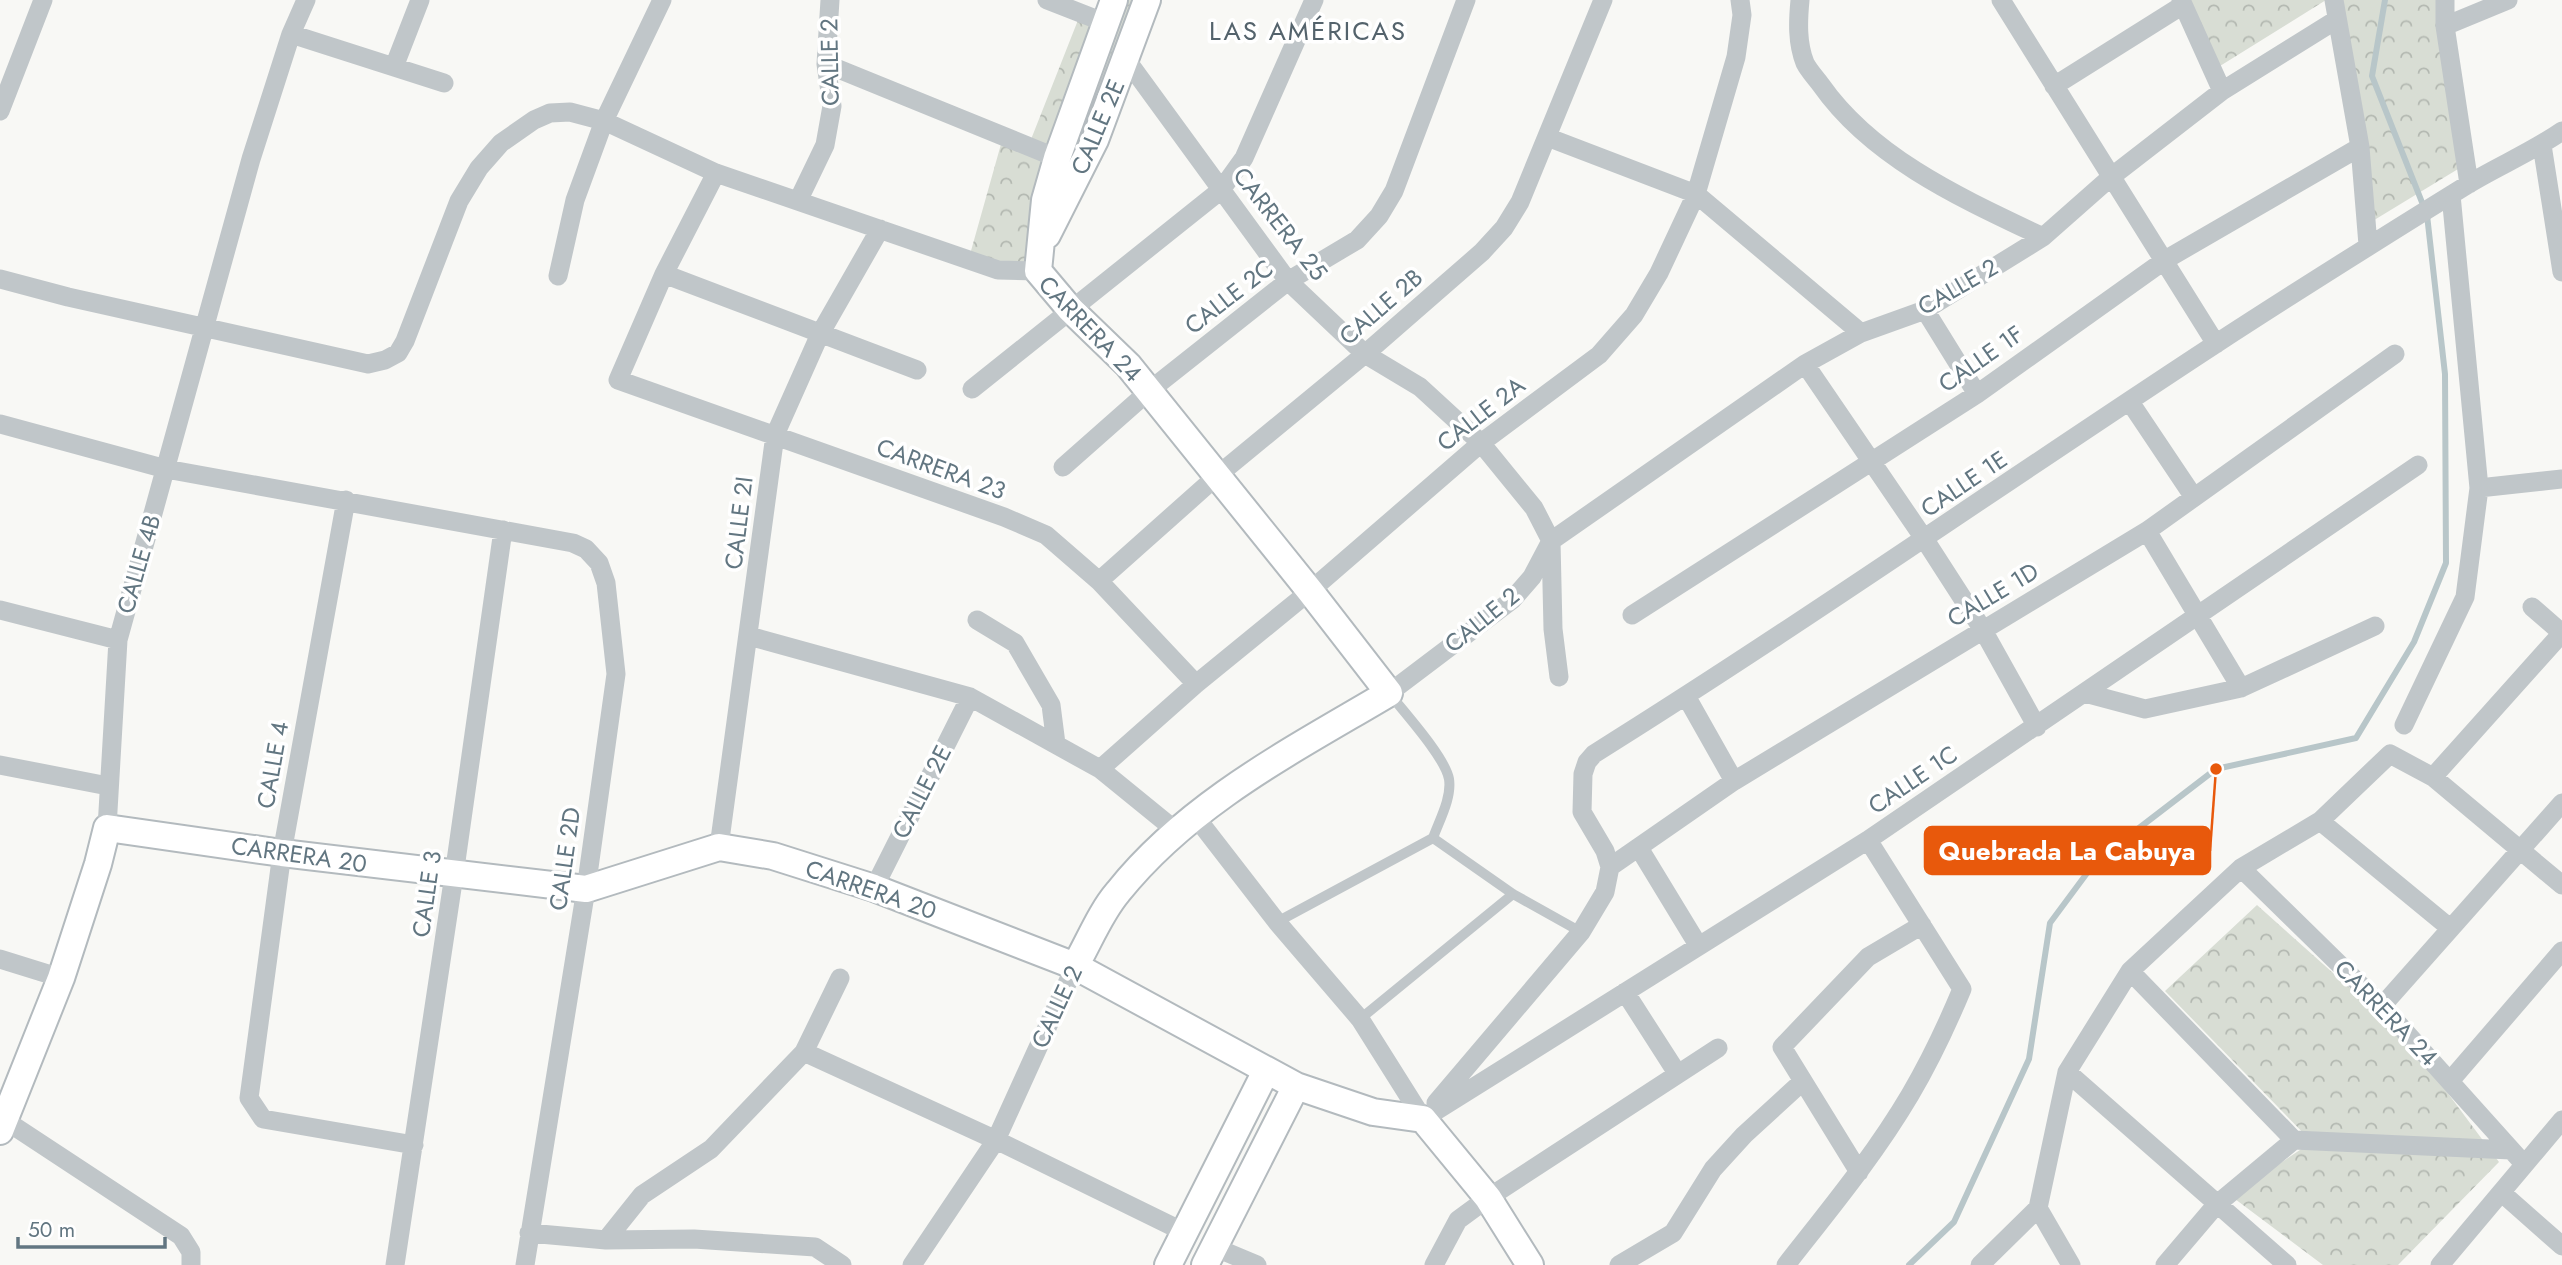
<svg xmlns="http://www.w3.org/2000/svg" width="2562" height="1265" font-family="Jost,sans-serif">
  <defs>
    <pattern id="forest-crowns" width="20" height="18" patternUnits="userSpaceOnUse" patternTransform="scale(1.75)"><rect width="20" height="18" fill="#d8ddd4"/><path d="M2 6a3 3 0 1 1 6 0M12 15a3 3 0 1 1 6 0" fill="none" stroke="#b3b8b1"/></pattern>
  </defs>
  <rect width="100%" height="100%" fill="#f8f8f5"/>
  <path fill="url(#forest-crowns)" d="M 1120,0 L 1146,0 L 1038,270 L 969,258 L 1003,137 L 1028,147 L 1080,15 L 1110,27 Z
    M 2190,0 L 2326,0 L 2220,66 Z
    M 2340,0 L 2441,0 L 2463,166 L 2371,222 Z
    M 2257,905 L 2379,1014 L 2441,1084 L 2499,1162 L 2398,1265 L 2323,1265 L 2231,1196 L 2312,1142 L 2165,991 Z"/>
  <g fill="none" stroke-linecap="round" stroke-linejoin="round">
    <path stroke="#b8c6c9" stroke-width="6" d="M 1909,1265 L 1954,1222 L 2029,1059 L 2050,923 L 2096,861 L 2216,769 L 2356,738 L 2414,642 L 2446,563 L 2445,374 L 2427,215 L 2372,76 L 2385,0"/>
    <defs>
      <path id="secondary" d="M 1047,235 L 1095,140 L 1147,0
        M 1075,966 C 1089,942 1100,913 1118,892 C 1189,803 1293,750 1389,693 L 1310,591 L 1128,365 L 1070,309 L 1038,271 L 1045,200 L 1057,158 L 1114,0
        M 0,1131 L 61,978 L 98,864 L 107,828 L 282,853 L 586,889 L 719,847 L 773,856 L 874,888 L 1075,966 L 1296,1086 L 1373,1112 L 1423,1119 L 1488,1198 L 1530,1265
        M 1168,1265 L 1266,1071
        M 1205,1265 L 1296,1086"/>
    </defs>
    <use href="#secondary" stroke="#b3babe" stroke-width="30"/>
    <path stroke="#c0c6c9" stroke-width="10" d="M 1389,693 C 1404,712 1445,757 1449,779 C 1452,798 1439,821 1433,838
      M 1433,838 L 1513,894 L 1581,932
      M 1277,922 L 1433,838
      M 1360,1019 L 1513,894"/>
    <path stroke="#c0c6c9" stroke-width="19" d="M 1047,0 L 1106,23
      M 1800,0 C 1798,21 1797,43 1805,63 C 1809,71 1816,78 1821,85 C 1873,159 1963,199 2043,237
      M 2001,0 L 2216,344
      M 2181,0 L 2222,91
      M 2334,0 L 2360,147 L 2368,245
      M 2445,0 L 2445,26 L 2469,184
      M 2445,26 L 2508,0
      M 291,34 L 444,83
      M 1126,59 L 1288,281 L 1365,354 L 1420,387 L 1481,443 L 1534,508 L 1551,541 L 1553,629 L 1559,677
      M 826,64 L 1057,158
      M 394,67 L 420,0
      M 2054,86 L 2183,5
      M 0,111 L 43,0
      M 1547,137 L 1696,194 L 1861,333
      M 2542,145 L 2562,272
      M 716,173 L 664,274 L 618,380 L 1004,517 L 1046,535 L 1099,581 L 1196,684
      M 798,201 L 825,145 L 832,106 L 826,64 L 830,0
      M 664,274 L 917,370
      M 558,276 L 575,200 L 604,121 L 662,0
      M 0,279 L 68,297 L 368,364 L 385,360 L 398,353 L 405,341 L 459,201 L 479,168 L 501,143 L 534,120 L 550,113 L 570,112 L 604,121 L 716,173 L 998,270 L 1038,271
      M 1925,310 L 1977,394
      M 1805,364 L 1925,540 L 1983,630 L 2037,727
      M 972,389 L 1221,190 L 1244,158 L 1314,0
      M 2130,402 L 2193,496
      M 0,424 L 166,469 L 573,543 L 586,549 L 599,563 L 606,583 L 616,674 L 586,889 L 525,1265
      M 1063,467 L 1149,391 L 1288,281 L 1357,240 L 1379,216 L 1394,191 L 1466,0
      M 2479,488 L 2562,479
      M 346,500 L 282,853 L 249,1098 L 263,1119 L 414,1145
      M 2147,531 L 2241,688
      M 1099,581 L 1218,475 L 1365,354 L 1482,252 L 1504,228 L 1520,202 L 1603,0
      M 2532,607 L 2562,633
      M 0,610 L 118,640
      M 1632,615 L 1977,394 L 2165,260 L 2360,147
      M 977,620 L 1015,643 L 1051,705 L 1056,744
      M 749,636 L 970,697 L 1100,769 L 1175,830
      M 1389,693 L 1512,600 L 1532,577 L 1551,541 L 1805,364 L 1861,333 L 1925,310 L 2043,237 L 2111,177 L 2222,91 L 2336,20
      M 2085,693 L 2145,709 L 2241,688 L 2375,626
      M 1686,696 L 1734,781
      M 2404,725 L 2465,597 L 2479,488 L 2451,195
      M 0,765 L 108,786
      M 1100,769 L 1196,684 L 1310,591 L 1481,443 L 1599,355 L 1634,315 L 1659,273 L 1696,194 L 1736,57 L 1742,15 L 1740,0
      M 2433,777 L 2562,633
      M 1195,816 L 1277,922 L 1360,1019 L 1423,1119
      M 2320,821 L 2450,928
      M 107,828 L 118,640 L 251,159 L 291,34 L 306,0
      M 719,847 L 775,435 L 820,334 L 880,229
      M 1639,848 L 1698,945
      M 1610,867 L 1605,851 L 1582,812 L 1583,774 L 1587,762 L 1594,754 C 1805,622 2009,479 2217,343 C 2300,289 2383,237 2467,185 C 2498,166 2532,152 2562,131
      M 1610,867 L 1734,781 L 2147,531 L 2395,354
      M 2241,868 L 2382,1006 L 2524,1164
      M 874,888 L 970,697
      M 0,959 L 61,978
      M 2130,971 L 2294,1140
      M 1625,992 L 1677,1073
      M 2382,1006 L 2562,803
      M 804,1052 L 996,1140 L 1184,1232
      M 2067,1072 L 2287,1265
      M 2450,1081 L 2562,951
      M 1436,1103 L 1581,932 L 1605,892 L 1610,867
      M 0,1117 L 181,1236 L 191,1252 L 191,1265
      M 1423,1119 L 1868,840 L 2418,465
      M 2294,1140 L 2511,1150
      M 1859,1172 L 1782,1047 L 1868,957 L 1922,925
      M 2502,1193 L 2562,1246
      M 2038,1208 L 2071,1265
      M 529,1233 L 606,1240 L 694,1239 L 815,1247 L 842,1265
      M 606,1240 L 642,1195 L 711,1149 L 804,1052 L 840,978
      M 1214,1247 L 1257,1265
      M 395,1265 L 454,875 L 503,530
      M 912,1265 L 996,1140 L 1075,966
      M 1434,1265 L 1458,1220 L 1488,1198 L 1718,1048
      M 1619,1265 L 1673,1233 L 1713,1169 L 1744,1135 L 1803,1081
      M 1786,1265 C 1829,1210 1874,1156 1910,1095 C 1930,1061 1947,1025 1962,989 L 1868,840
      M 1980,1265 L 2038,1208 L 2067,1072 L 2130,971 L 2241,868 L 2320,821 L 2390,754 L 2433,777 L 2562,885
      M 2165,1265 L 2216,1205 L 2294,1140
      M 2440,1265 L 2562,1120"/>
    <use href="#secondary" stroke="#fff" stroke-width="26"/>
  </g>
  <g text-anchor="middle" stroke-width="7" stroke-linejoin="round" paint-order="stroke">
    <g font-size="24" fill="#627681" stroke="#fff">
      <text transform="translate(830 62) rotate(-91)" y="8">CALLE 2</text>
      <text transform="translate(1098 127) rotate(-67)" y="8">CALLE 2E</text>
      <text transform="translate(1280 224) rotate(52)" y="8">CARRERA 25</text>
      <text transform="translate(1958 287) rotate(-30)" y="8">CALLE 2</text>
      <text transform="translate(1229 297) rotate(-38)" y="8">CALLE 2C</text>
      <text transform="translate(1381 307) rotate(-41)" y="8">CALLE 2B</text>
      <text transform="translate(1090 329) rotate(46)" y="8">CARRERA 24</text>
      <text transform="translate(1981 359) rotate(-35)" y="8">CALLE 1F</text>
      <text transform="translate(1481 414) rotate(-38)" y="8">CALLE 2A</text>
      <text transform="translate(941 469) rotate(20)" y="8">CARRERA 23</text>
      <text transform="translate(1964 484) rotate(-34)" y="8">CALLE 1E</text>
      <text transform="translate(739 523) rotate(-83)" y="8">CALLE 2I</text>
      <text transform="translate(139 564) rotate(-74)" y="8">CALLE 4B</text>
      <text transform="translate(1993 595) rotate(-31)" y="8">CALLE 1D</text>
      <text transform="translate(1482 620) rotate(-39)" y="8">CALLE 2</text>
      <text transform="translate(273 765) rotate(-80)" y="8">CALLE 4</text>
      <text transform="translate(1913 780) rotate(-34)" y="8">CALLE 1C</text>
      <text transform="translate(922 792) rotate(-63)" y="8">CALLE 2E</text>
      <text transform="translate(299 855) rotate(8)" y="8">CARRERA 20</text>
      <text transform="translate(565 859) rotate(-82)" y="8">CALLE 2D</text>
      <text transform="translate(871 890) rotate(19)" y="8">CARRERA 20</text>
      <text transform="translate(427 894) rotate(-82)" y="8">CALLE 3</text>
      <text transform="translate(1057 1007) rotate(-65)" y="8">CALLE 2</text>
      <text transform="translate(2386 1013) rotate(46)" y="8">CARRERA 24</text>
    </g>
    <g font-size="26" letter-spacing="2" fill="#54636c" stroke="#fff">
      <text x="1308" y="40">LAS AMÉRICAS</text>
    </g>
  </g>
  <path fill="none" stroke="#e8590c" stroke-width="2.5" d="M2216 769L2210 851"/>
  <circle fill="#e8590c" stroke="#fff" stroke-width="2.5" cx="2216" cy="769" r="7"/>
  <rect fill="#e8590c" stroke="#e8590c" stroke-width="2.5" x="1925" y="827" width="285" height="47" rx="7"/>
  <g font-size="26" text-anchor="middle" font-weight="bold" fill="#fff">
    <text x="2067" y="860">Quebrada La Cabuya</text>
  </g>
  <path d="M18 1237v10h147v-10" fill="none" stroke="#627681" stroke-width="3.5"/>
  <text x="28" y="1237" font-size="21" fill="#627681" stroke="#ffffff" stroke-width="5" paint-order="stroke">50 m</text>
</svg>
